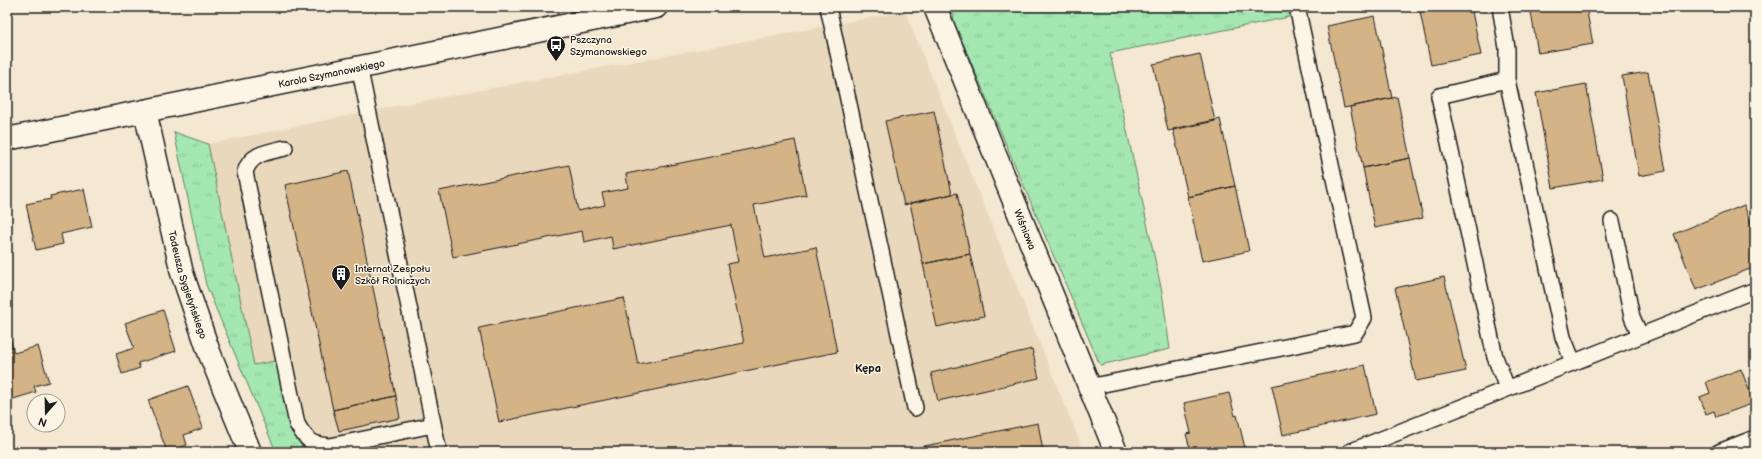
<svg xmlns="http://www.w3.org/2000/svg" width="1762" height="459" font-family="'Balsamiq Sans',sans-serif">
  <defs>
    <pattern id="grass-tufts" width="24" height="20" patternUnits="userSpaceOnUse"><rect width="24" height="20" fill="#a4e7b1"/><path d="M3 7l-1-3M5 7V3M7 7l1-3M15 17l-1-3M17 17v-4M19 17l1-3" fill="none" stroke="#8dc698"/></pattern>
  </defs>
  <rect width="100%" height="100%" fill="#f4e8d2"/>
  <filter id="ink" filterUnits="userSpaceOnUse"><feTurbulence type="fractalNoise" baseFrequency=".025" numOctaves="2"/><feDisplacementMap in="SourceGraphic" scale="8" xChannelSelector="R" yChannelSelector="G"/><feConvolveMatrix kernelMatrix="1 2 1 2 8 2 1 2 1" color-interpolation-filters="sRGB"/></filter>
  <g filter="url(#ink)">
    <path fill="#ead8bc" d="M 905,11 L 1084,452 L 473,452 L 471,448 L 455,452 L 303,452 L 275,362 L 254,365 L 208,144 L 391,107 Z"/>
    <path fill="url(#grass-tufts)" stroke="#608266" d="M 952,7 L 1296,7 L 1299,15 L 1110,53 L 1162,292 L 1170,349 L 1100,365 L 954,22 Z
      M 174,132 L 208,144 L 254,365 L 275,361 L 303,452 L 276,452 L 206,285 Z"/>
    <path fill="#d4b487" stroke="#1c1c1c" d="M 1419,7 L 1471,7 L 1481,55 L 1431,65 Z
      M 1530,7 L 1586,7 L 1593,44 L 1538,53 Z
      M 1375,16 L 1392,98 L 1344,108 L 1327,26 Z
      M 1200,54 L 1215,121 L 1168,131 L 1153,64 Z
      M 1648,72 L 1666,171 L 1639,176 L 1622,76 Z
      M 1586,84 L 1603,179 L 1553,188 L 1536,93 Z
      M 1397,97 L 1410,158 L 1363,168 L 1350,107 Z
      M 934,111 L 952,194 L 904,205 L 885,121 Z
      M 1220,119 L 1235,186 L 1188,197 L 1173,129 Z
      M 795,140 L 806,195 L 754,205 L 765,258 L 816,247 L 837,352 L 499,422 L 479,328 L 624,298 L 638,364 L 744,343 L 727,264 L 738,262 L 731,225 L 613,249 L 611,236 L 584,242 L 582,231 L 453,257 L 439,191 L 569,165 L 578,211 L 605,205 L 602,193 L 628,188 L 626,174 Z
      M 1410,158 L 1423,218 L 1375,228 L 1363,168 Z
      M 348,171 L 396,396 L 333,410 L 285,185 Z
      M 1235,186 L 1249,251 L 1202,261 L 1188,197 Z
      M 84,189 L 92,227 L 61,234 L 63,244 L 36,250 L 26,204 L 51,199 L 50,196 Z
      M 957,193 L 970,254 L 923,264 L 910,203 Z
      M 1744,205 L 1755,233 L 1755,267 L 1696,290 L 1674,234 Z
      M 970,254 L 984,316 L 937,327 L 923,264 Z
      M 1444,277 L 1466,371 L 1416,381 L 1395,288 Z
      M 163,310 L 176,351 L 138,363 L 140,368 L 122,374 L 116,354 L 134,348 L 125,323 Z
      M 7,335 L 9,335 L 14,353 L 38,346 L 49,382 L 34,386 L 36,392 L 7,401 Z
      M 1032,349 L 1039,378 L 938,401 L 931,373 Z
      M 1365,365 L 1376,414 L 1283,435 L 1272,386 Z
      M 1741,369 L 1754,403 L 1716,417 L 1714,411 L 1706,414 L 1700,397 L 1710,393 L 1706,382 Z
      M 188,386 L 203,428 L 184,435 L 187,445 L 167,452 L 148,400 Z
      M 1229,393 L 1235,416 L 1237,415 L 1246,452 L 1191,452 L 1186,434 L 1191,433 L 1184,403 Z
      M 396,396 L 400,418 L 339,431 L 333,410 Z
      M 1038,423 L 1043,451 L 910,452 L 910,449 Z"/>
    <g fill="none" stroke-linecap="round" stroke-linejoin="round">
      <defs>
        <path id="service" d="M 828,7 L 915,408
          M 1500,7 L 1507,48 L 1507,80 L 1563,337 L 1573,362
          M 359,66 L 439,452
          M 1507,80 L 1439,96 L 1495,357 L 1507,388
          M 285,148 C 268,152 251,153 245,172 L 297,424 C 306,440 312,445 330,446 L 433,425
          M 1612,221 L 1632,317 L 1640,335
          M 1089,387 L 1355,333 L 1364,318 L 1297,7
          M 1349,452 L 1755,290
          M 1719,452 L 1755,438"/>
        <g id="minor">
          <path id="s1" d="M 935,7 L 1116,452"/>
          <path id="s2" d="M 145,111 L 182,273 L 209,352 L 250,452"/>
        </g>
        <g id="tertiary">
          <path id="s3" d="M 7,139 L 656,7"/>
        </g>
      </defs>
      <use href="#service" stroke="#1c1c1c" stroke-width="18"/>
      <use href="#minor" stroke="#1c1c1c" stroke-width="25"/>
      <use href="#tertiary" stroke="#1c1c1c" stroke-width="25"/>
      <use href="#service" stroke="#fcf5e5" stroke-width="15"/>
      <use href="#minor" stroke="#fcf5e5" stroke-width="22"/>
      <use href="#tertiary" stroke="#fcf5e5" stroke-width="22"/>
    </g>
  </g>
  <defs>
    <symbol id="bus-pin" viewBox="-11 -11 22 30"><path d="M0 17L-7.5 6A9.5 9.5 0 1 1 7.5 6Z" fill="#1c1c1c" stroke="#fcf5e5"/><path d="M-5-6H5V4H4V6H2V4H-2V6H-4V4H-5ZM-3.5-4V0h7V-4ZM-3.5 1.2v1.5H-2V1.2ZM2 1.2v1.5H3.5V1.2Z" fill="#fff"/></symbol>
    <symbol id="building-pin" viewBox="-11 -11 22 30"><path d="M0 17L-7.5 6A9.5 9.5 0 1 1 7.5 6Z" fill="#1c1c1c" stroke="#fcf5e5"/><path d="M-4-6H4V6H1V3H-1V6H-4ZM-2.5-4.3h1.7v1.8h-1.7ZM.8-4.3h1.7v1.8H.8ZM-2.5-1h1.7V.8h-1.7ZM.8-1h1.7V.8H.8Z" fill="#fff"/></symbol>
  </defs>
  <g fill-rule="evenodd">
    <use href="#bus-pin" x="545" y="34" width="22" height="30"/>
    <use href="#building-pin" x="330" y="263" width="22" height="30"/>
  </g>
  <g text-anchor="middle" stroke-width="3" stroke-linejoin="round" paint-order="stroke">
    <g font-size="10" fill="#1c1c1c" stroke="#fcf5e5" text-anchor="start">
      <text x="570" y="43">Pszczyna<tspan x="570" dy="12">Szymanowskiego</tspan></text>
      <text x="355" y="272">Internat Zespołu<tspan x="355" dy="12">Szkół Rolniczych</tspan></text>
    </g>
    <g font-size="10" fill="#1c1c1c" stroke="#fcf5e5">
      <text dy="4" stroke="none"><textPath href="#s3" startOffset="331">Karola Szymanowskiego</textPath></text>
      <text dy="4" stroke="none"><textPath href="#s1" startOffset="240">Wiśniowa</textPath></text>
      <text dy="4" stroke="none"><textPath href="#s2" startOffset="179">Tadeusza Sygietyńskiego</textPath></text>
    </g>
    <g font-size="11" font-weight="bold" fill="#1c1c1c" stroke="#fcf5e5">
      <text x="868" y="372">Kępa</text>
    </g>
  </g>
  <rect width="1762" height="459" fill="none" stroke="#fcf5e5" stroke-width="24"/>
  <rect x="12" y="12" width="1738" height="435" fill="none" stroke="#1c1c1c" stroke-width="1.5" filter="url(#ink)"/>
  <g transform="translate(46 413) rotate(200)"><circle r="19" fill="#fcf5e5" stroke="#a29e95"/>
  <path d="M0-3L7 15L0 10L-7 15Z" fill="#1c1c1c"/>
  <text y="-6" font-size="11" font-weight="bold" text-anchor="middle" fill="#1c1c1c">N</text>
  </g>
</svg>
